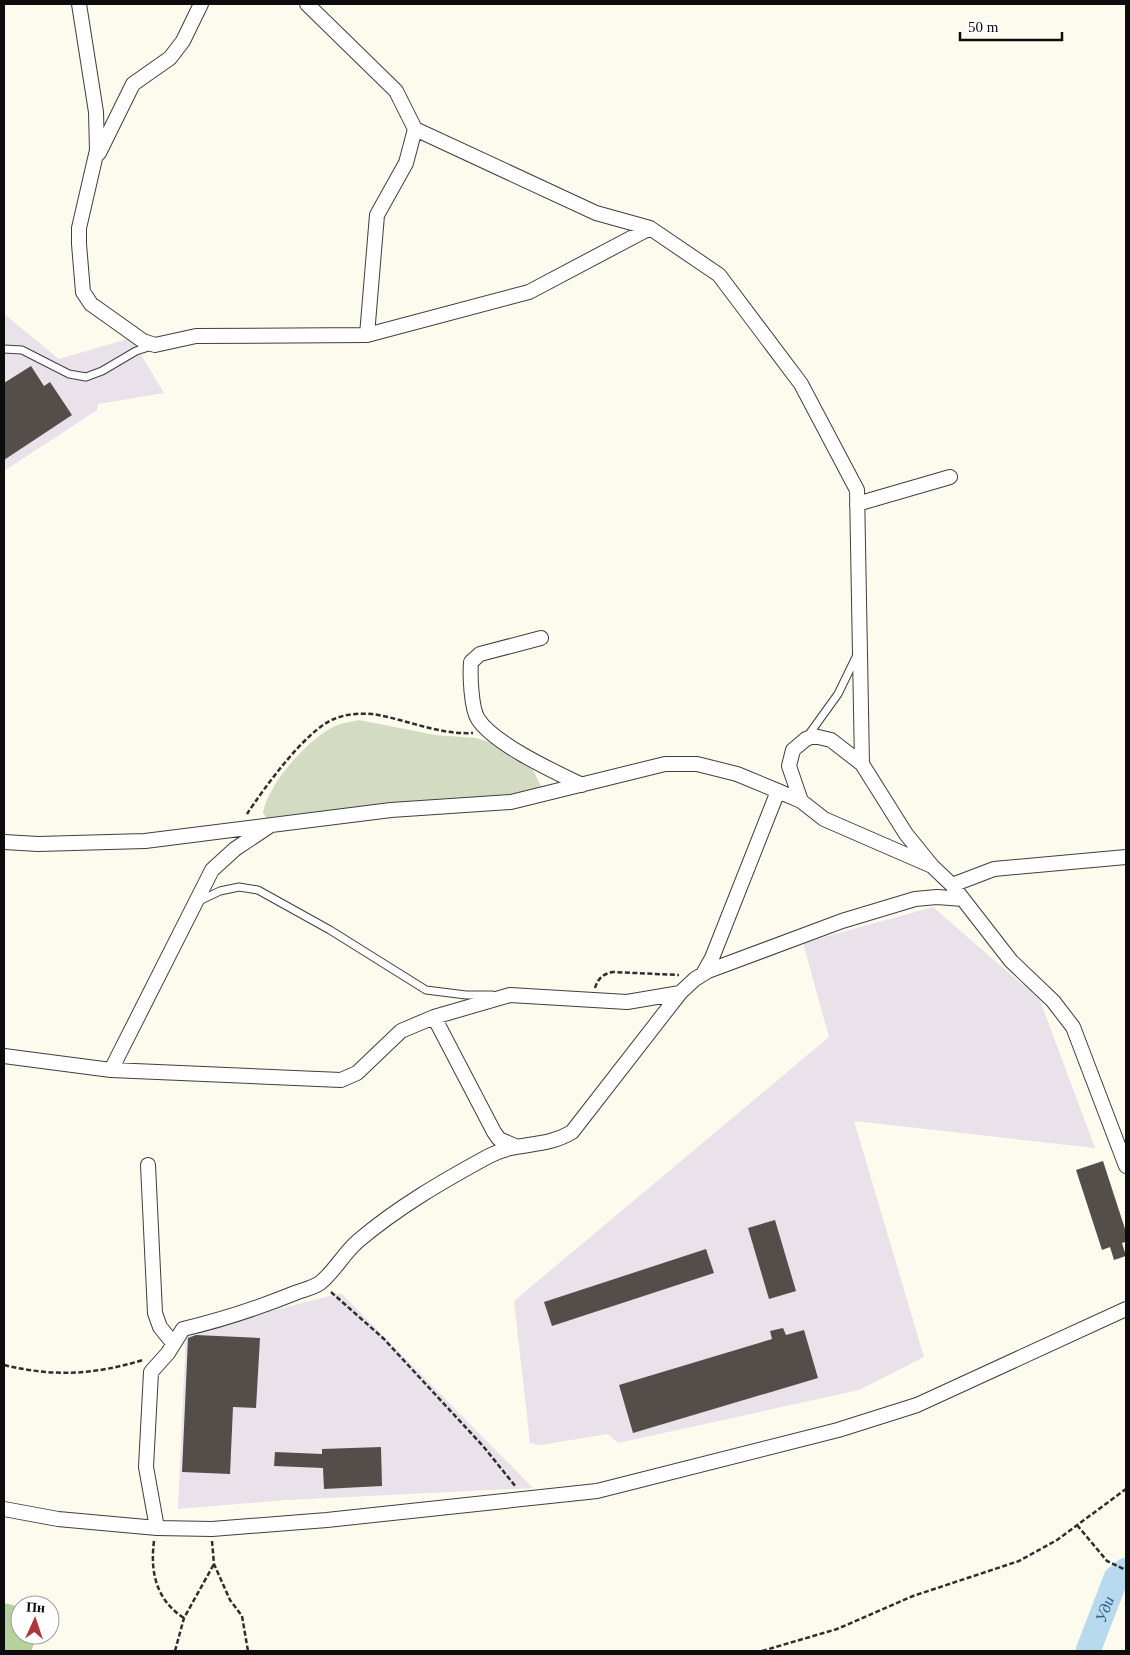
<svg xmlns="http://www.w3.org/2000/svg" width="1130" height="1655" font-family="Georgia,serif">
  <rect width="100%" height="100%" fill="#fdfaee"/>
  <path fill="#e9e2ea" d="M 4,314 L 59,359 L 131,338 L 164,393 L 98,404 L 97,410 L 4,471 Z
    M 933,907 L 1017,980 L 1038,995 L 1095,1148 L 854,1121 L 924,1357 L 859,1390 L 618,1443 L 608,1434 L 540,1445 L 530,1443 L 514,1301 L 829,1037 L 803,943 Z
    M 341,1293 L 533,1488 L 287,1500 L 178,1509 L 186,1333 Z"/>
  <path fill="#b5d29d" d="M 4,1603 L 20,1607 L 20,1635 L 38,1635 L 31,1651 L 4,1651 Z"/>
  <path fill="#d3dcc2" d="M 359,720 L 435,735 L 476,738 L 492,743 L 533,770 L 541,786 L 537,795 L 267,820 L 263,812 C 270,782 305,742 333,727 C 341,723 351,722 359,720 Z"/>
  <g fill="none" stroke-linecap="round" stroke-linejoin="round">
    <path stroke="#b9daee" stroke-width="25" id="s1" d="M 1088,1651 L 1116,1578 L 1126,1570"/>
  </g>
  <path fill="#544e4a" d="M 31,366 L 44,386 L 50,382 L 72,415 L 4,460 L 4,383 Z
    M 1103,1161 L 1126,1232 L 1126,1242 L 1122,1243 L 1126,1256 L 1114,1260 L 1110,1247 L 1102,1250 L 1076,1170 Z
    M 775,1220 L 796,1291 L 769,1299 L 748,1228 Z
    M 706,1249 L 714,1273 L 552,1326 L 544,1302 Z
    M 783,1328 L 786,1335 L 804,1330 L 818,1378 L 633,1433 L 619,1385 L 772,1339 L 770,1331 Z
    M 196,1335 L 260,1338 L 256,1408 L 233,1407 L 230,1474 L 182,1472 L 188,1338 Z
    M 381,1447 L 382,1486 L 324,1489 L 323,1468 L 274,1466 L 275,1452 L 322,1454 L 322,1449 Z"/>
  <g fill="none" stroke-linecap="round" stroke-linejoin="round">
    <defs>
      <path id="service" d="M 4,349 L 22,350 L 69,374 L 86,377 L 102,371 L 136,351 L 152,346
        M 807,737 L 838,694 L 856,657
        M 201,900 L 220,891 L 239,887 L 258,890 L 330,930 L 426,990 L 466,995 L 492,995"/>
      <path id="minor" d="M 79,4 L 96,112 L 97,150 L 79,228 L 79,244 L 83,292 L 91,304 L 143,341 L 155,345 L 196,336 L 367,335 L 529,292 L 650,228
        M 307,4 L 396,91 L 415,129 L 596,213 L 650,228 L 719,275 L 801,384 L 857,490 L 862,764
        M 99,153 L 133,84 L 170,58 L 183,41 L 201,4
        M 367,335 L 377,215 L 406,163 L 415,129
        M 857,504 L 950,477
        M 541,638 L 480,654 L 471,662 C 470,675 471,708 478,719 C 494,744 555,772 582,785
        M 801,801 L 789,766 L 793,750 L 806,739 L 814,736 L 831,740 L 862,764 L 906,834 L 932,866 L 952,885 L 1011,961 L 1053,1001 L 1073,1027 L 1126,1166
        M 4,842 L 38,844 L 145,841 L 391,810 L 511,802 L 665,764 L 697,764 L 737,774 L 778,791 L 801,801 L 824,819 L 932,866
        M 952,885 L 994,869 L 1126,857
        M 703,974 L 712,958 L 778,791
        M 434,1017 L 494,1132 L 499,1139 L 515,1146
        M 4,1056 L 111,1070 L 341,1080 L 357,1073 L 401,1031 L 434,1017 L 510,995 L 627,1002 L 680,993
        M 111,1070 L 212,870 L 235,849 L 268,827
        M 148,1165 L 155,1313 L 160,1327 L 173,1343
        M 4,1509 L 58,1519 L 157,1528 L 212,1529 L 327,1520 L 597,1491 L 838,1430 L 917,1405 L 1126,1309
        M 157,1528 L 146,1467 L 151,1372 L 168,1353 L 183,1329 C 221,1320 258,1308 295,1293 C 302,1290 313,1288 320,1283 C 334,1272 344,1253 358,1241 C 398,1207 443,1181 489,1156 C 516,1141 544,1149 572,1132 L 680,993 L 695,979 L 708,971 L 842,921 L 915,899 L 937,897 L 963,899"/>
    </defs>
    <use href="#service" stroke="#3f3f3f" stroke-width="9"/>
    <use href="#minor" stroke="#3f3f3f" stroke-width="16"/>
    <path stroke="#2e2e2e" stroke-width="2.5" stroke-dasharray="5 2.5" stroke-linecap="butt" d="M 247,814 C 264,788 306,730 334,719 C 345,714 360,713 372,714 C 406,719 438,735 473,733
      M 595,988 C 598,978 603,974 613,972 L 679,975
      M 331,1292 L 384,1339 L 483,1446 L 516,1487
      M 4,1365 C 54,1377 93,1375 143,1360
      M 1077,1525 L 1107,1561 L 1126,1570
      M 154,1541 C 150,1572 156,1600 184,1618
      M 212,1541 L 214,1564 L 230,1600 L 242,1616 L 248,1651
      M 175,1651 L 184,1618 L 214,1564
      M 762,1651 L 837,1629 L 913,1596 L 1019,1561 L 1057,1540 L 1126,1489"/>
    <use href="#service" stroke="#fff" stroke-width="7"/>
    <use href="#minor" stroke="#fff" stroke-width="14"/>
  </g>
  <g text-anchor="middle" stroke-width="5" stroke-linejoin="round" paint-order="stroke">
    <g font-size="16" font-style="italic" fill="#26608e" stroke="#fff">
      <text dy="6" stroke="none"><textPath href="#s1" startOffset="45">Уди</textPath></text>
    </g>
  </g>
  <rect width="1130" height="1655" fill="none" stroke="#0c0c0c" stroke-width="10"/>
  <g transform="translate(35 1620) rotate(3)"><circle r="24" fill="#ffffff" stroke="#9e9e9e"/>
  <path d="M0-4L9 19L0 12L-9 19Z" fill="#ab363b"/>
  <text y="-8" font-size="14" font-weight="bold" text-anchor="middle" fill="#0c0c0c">Пн</text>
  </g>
  <path d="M960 32v8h102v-8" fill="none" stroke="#0c0c0c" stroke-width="2.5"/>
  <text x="968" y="32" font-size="15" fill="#0c0c0c" stroke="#ffffff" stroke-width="4" paint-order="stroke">50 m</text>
</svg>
